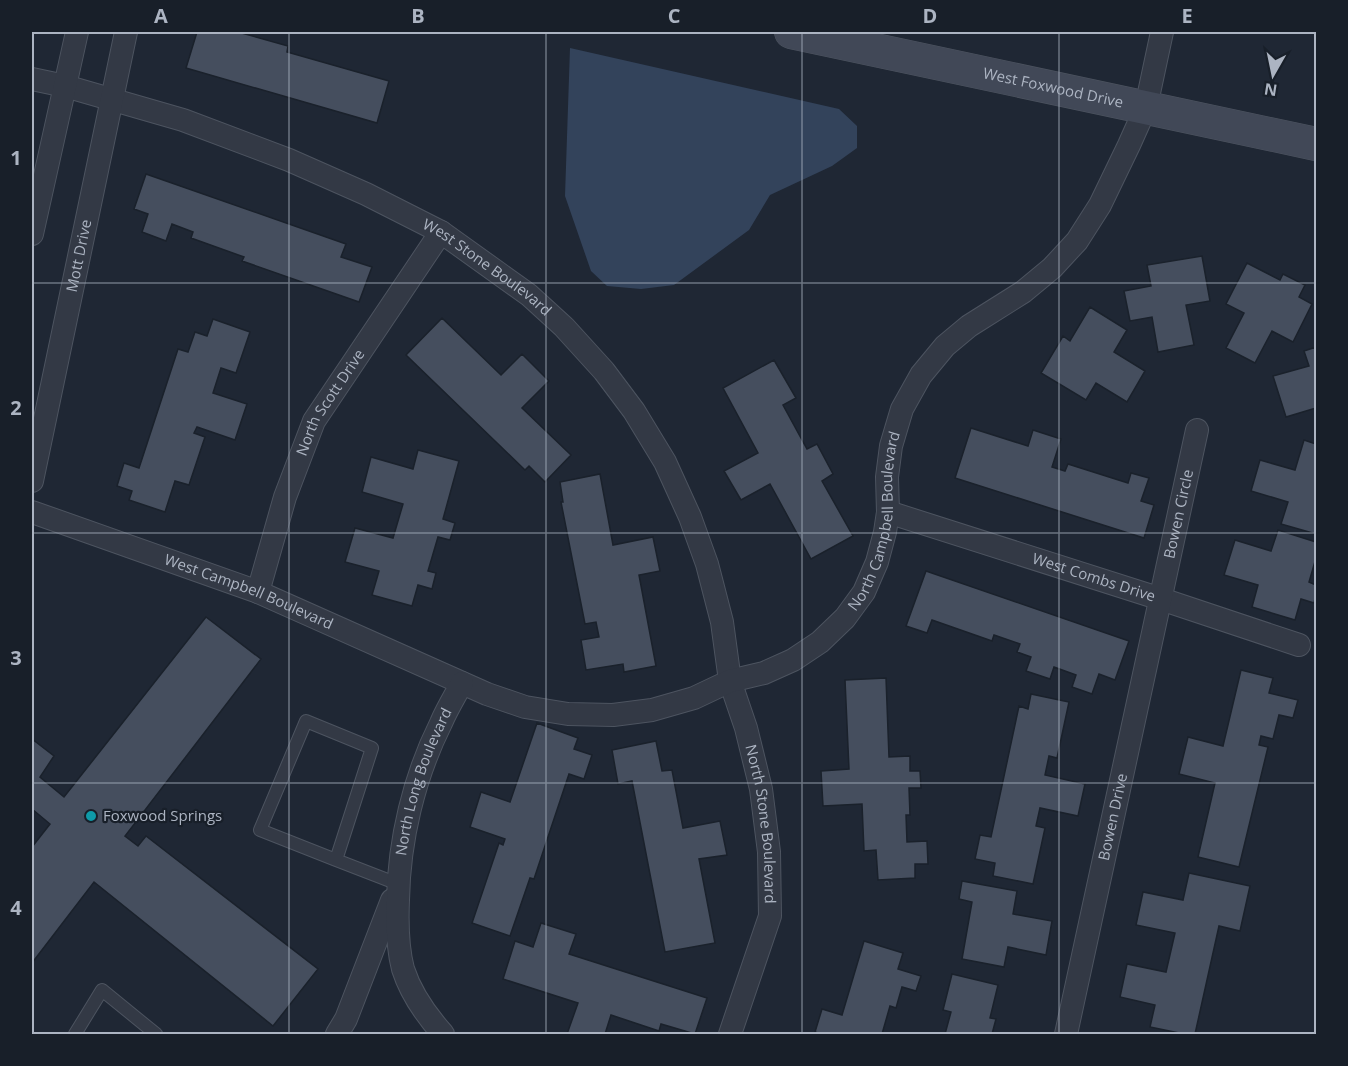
<svg xmlns="http://www.w3.org/2000/svg" width="1348" height="1066" font-family="'Open Sans',sans-serif">
  <rect width="100%" height="100%" fill="#1f2734"/>
  <path fill="#33435b" d="M 570,48 L 839,109 L 857,126 L 857,148 L 832,166 L 770,195 L 749,230 L 674,285 L 641,289 L 607,286 L 591,271 L 565,196 Z"/>
  <path fill="#454e5e" stroke="#1a212b" stroke-width="1.5" d="M 197,32 L 238,32 L 288,46 L 287,52 L 389,81 L 377,123 L 186,68 Z
    M 146,174 L 346,244 L 341,257 L 372,267 L 359,302 L 242,261 L 244,257 L 191,238 L 193,232 L 172,224 L 166,241 L 142,232 L 148,214 L 134,209 Z
    M 1202,256 L 1210,301 L 1186,305 L 1194,345 L 1158,352 L 1152,317 L 1130,321 L 1124,291 L 1151,286 L 1147,265 Z
    M 1247,263 L 1280,280 L 1283,274 L 1305,285 L 1299,297 L 1312,304 L 1293,342 L 1272,331 L 1255,363 L 1226,348 L 1244,313 L 1226,304 Z
    M 1090,307 L 1127,330 L 1114,352 L 1145,371 L 1127,402 L 1096,383 L 1086,400 L 1041,373 L 1063,336 L 1070,341 Z
    M 442,318 L 501,375 L 522,354 L 549,381 L 522,408 L 571,455 L 545,482 L 529,466 L 525,470 L 406,355 Z
    M 213,319 L 250,332 L 236,373 L 221,368 L 213,393 L 247,404 L 235,440 L 197,427 L 194,433 L 205,437 L 189,485 L 175,481 L 165,512 L 129,500 L 132,491 L 117,486 L 124,463 L 139,468 L 178,349 L 188,352 L 195,332 L 207,336 Z
    M 1316,347 L 1316,408 L 1286,417 L 1273,376 L 1309,366 L 1304,351 Z
    M 774,360 L 796,398 L 783,405 L 807,449 L 817,444 L 833,474 L 822,481 L 853,536 L 811,559 L 770,484 L 741,500 L 724,471 L 758,453 L 723,388 Z
    M 971,428 L 1028,446 L 1033,430 L 1061,439 L 1052,467 L 1065,471 L 1068,464 L 1128,483 L 1131,473 L 1149,478 L 1141,501 L 1154,505 L 1144,538 L 955,478 Z
    M 1304,440 L 1316,444 L 1316,534 L 1281,524 L 1288,502 L 1251,491 L 1260,460 L 1295,470 Z
    M 418,450 L 459,461 L 443,519 L 455,523 L 450,540 L 438,537 L 428,571 L 436,573 L 432,589 L 418,585 L 412,606 L 372,595 L 379,571 L 345,562 L 355,528 L 393,538 L 403,504 L 362,492 L 371,457 L 413,469 Z
    M 600,474 L 613,545 L 653,537 L 660,571 L 639,575 L 656,666 L 624,672 L 623,664 L 586,670 L 581,640 L 599,637 L 596,622 L 585,624 L 561,502 L 563,502 L 560,482 Z
    M 1278,530 L 1316,542 L 1316,558 L 1309,582 L 1316,585 L 1316,595 L 1314,603 L 1301,599 L 1295,620 L 1252,607 L 1258,585 L 1224,575 L 1235,540 L 1271,551 Z
    M 926,571 L 1129,641 L 1115,680 L 1099,674 L 1092,694 L 1072,687 L 1076,675 L 1054,667 L 1050,679 L 1026,671 L 1031,657 L 1017,652 L 1020,644 L 994,635 L 992,641 L 932,620 L 927,633 L 906,626 Z
    M 206,617 L 261,659 L 125,836 L 138,846 L 146,836 L 318,969 L 273,1026 L 94,882 L 32,963 L 32,847 L 50,824 L 32,809 L 32,739 L 54,756 L 40,777 L 64,797 Z
    M 1241,670 L 1273,678 L 1269,693 L 1298,700 L 1293,718 L 1279,715 L 1273,739 L 1261,736 L 1259,745 L 1268,747 L 1239,867 L 1198,857 L 1215,783 L 1179,774 L 1188,737 L 1223,746 Z
    M 886,678 L 889,757 L 910,756 L 910,771 L 920,771 L 921,788 L 909,788 L 910,815 L 906,815 L 907,842 L 927,841 L 928,864 L 915,864 L 915,878 L 878,880 L 876,850 L 864,851 L 862,804 L 823,806 L 821,771 L 849,769 L 845,680 Z
    M 1031,694 L 1069,702 L 1057,758 L 1049,756 L 1045,775 L 1085,784 L 1078,816 L 1040,808 L 1036,826 L 1045,828 L 1033,884 L 993,876 L 995,863 L 975,859 L 980,835 L 991,837 L 1019,706 L 1028,709 Z
    M 537,723 L 578,738 L 574,749 L 592,755 L 584,779 L 569,774 L 534,879 L 530,878 L 510,936 L 472,923 L 499,843 L 503,845 L 505,839 L 470,827 L 481,792 L 510,802 Z
    M 656,741 L 662,771 L 672,770 L 683,828 L 720,821 L 727,855 L 699,859 L 715,943 L 665,952 L 632,781 L 618,784 L 612,750 Z
    M 1189,873 L 1250,886 L 1240,931 L 1219,926 L 1195,1034 L 1184,1034 L 1150,1027 L 1155,1005 L 1120,997 L 1127,964 L 1166,972 L 1175,933 L 1136,925 L 1143,892 L 1183,900 Z
    M 962,881 L 1017,891 L 1013,914 L 1052,921 L 1046,955 L 1008,947 L 1004,967 L 962,959 L 972,902 L 959,899 Z
    M 541,923 L 576,934 L 569,954 L 707,998 L 695,1034 L 661,1024 L 659,1031 L 611,1015 L 605,1034 L 567,1034 L 578,1003 L 503,979 L 515,941 L 533,947 Z
    M 864,941 L 903,953 L 898,969 L 921,976 L 916,991 L 902,987 L 896,1008 L 890,1006 L 882,1034 L 821,1034 L 815,1032 L 822,1009 L 842,1015 Z
    M 952,974 L 998,985 L 990,1018 L 996,1019 L 992,1034 L 945,1034 L 951,1012 L 943,1010 Z"/>
  <g fill="none" stroke-linecap="round" stroke-linejoin="round">
    <defs>
      <path id="service" d="M 336,860 L 260,830 L 306,721 L 372,748 L 336,860 L 398,884
        M 75,1034 L 102,990 L 156,1034"/>
      <g id="minor">
        <path id="s1" d="M 32,79 L 65,86 L 183,120 L 289,160 L 366,194 L 441,232 L 529,295 L 564,327 L 604,371 L 634,411 L 665,462 L 690,517 L 707,564 L 722,622 L 730,681 L 746,728 L 761,789 L 769,852 L 770,916 L 730,1034"/>
        <path d="M 32,234 L 77,32"/>
        <path id="s2" d="M 32,481 L 126,32"/>
        <path id="s3" d="M 32,512 L 258,592 L 487,694 L 525,707 L 568,714 L 613,715 L 652,710 L 694,698 L 730,681 L 764,673 L 793,660 L 820,642 L 845,618 L 864,592 L 877,562 L 885,532 L 888,512 L 887,477 L 891,446 L 902,409 L 921,375 L 945,346 L 969,326 L 1023,292 L 1052,268 L 1077,241 L 1100,205 L 1129,145 L 1146,107 L 1162,32"/>
        <path id="s4" d="M 888,512 L 1161,599 L 1299,645"/>
        <path id="s5" d="M 258,592 L 285,497 L 314,421 L 441,232"/>
        <path d="M 337,1034 L 346,1019 L 392,900"/>
        <path id="s6" d="M 443,1034 C 426,1015 411,994 403,969 C 397,946 397,923 398,900 C 399,840 414,777 441,723 C 447,709 455,696 462,683"/>
        <path id="s7" d="M 1066,1034 L 1197,430"/>
      </g>
      <g id="secondary">
        <path id="s8" d="M 791,32 L 1316,144"/>
      </g>
    </defs>
    <use href="#service" stroke="#4d5460" stroke-width="14"/>
    <use href="#minor" stroke="#4d5460" stroke-width="24"/>
    <use href="#secondary" stroke="#4d5460" stroke-width="34"/>
    <use href="#service" stroke="#333945" stroke-width="12"/>
    <use href="#minor" stroke="#333945" stroke-width="22"/>
    <use href="#secondary" stroke="#414857" stroke-width="33"/>
  </g>
  <path fill="none" stroke="#acb4c2" stroke-width="1.5" stroke-opacity="0.55" d="M 289,32 L 289,1034M 546,32 L 546,1034M 802,32 L 802,1034M 1059,32 L 1059,1034M 32,283 L 1316,283M 32,533 L 1316,533M 32,783 L 1316,783"/>
  <circle fill="#0f9aa8" stroke="#181f29" stroke-width="2" cx="91" cy="816" r="6"/>
  <g text-anchor="middle" stroke-width="4.5" stroke-linejoin="round" paint-order="stroke">
    <g font-size="15" fill="#acb4c2" stroke="#181f29">
      <text dy="5" stroke="none"><textPath href="#s8" startOffset="268">West Foxwood Drive</textPath></text>
      <text dy="5" stroke="none"><textPath href="#s2" startOffset="230">Mott Drive</textPath></text>
      <text dy="5" stroke="none"><textPath href="#s1" startOffset="496">West Stone Boulevard</textPath></text>
      <text dy="5" stroke="none"><textPath href="#s5" startOffset="204">North Scott Drive</textPath></text>
      <text dy="5" stroke="none"><textPath href="#s7" startOffset="532">Bowen Circle</textPath></text>
      <text dy="5" stroke="none"><textPath href="#s3" startOffset="980">North Campbell Boulevard</textPath></text>
      <text dy="5" stroke="none"><textPath href="#s4" startOffset="216">West Combs Drive</textPath></text>
      <text dy="5" stroke="none"><textPath href="#s3" startOffset="231">West Campbell Boulevard</textPath></text>
      <text dy="5" stroke="none"><textPath href="#s6" startOffset="268">North Long Boulevard</textPath></text>
      <text dy="5" stroke="none"><textPath href="#s7" startOffset="222">Bowen Drive</textPath></text>
      <text dy="5" stroke="none"><textPath href="#s1" startOffset="1140">North Stone Boulevard</textPath></text>
    </g>
    <g font-size="15" fill="#acb4c2" stroke="#181f29" text-anchor="start">
      <text x="103" y="821">Foxwood Springs</text>
    </g>
  </g>
  <rect width="1348" height="1066" fill="none" stroke="#181f29" stroke-width="66"/>
  <g transform="translate(1273 75) rotate(189)" stroke="#181f29" stroke-width="4.5" paint-order="stroke">
  <path d="M0-4.5L10 22L0 15L-10 22Z" fill="#acb4c2"/>
  <text y="-9" font-size="16" font-weight="bold" text-anchor="middle" fill="#acb4c2">N</text>
  </g>
  <rect x="33" y="33" width="1282" height="1000" fill="none" stroke="#acb4c2" stroke-width="2"/>
  <g font-size="20" text-anchor="middle" font-weight="bold" fill="#acb4c2">
    <text x="161" y="23">A</text>
    <text x="418" y="23">B</text>
    <text x="674" y="23">C</text>
    <text x="930" y="23">D</text>
    <text x="1187" y="23">E</text>
    <text x="16" y="165">1</text>
    <text x="16" y="415">2</text>
    <text x="16" y="665">3</text>
    <text x="16" y="915">4</text>
  </g>
</svg>
